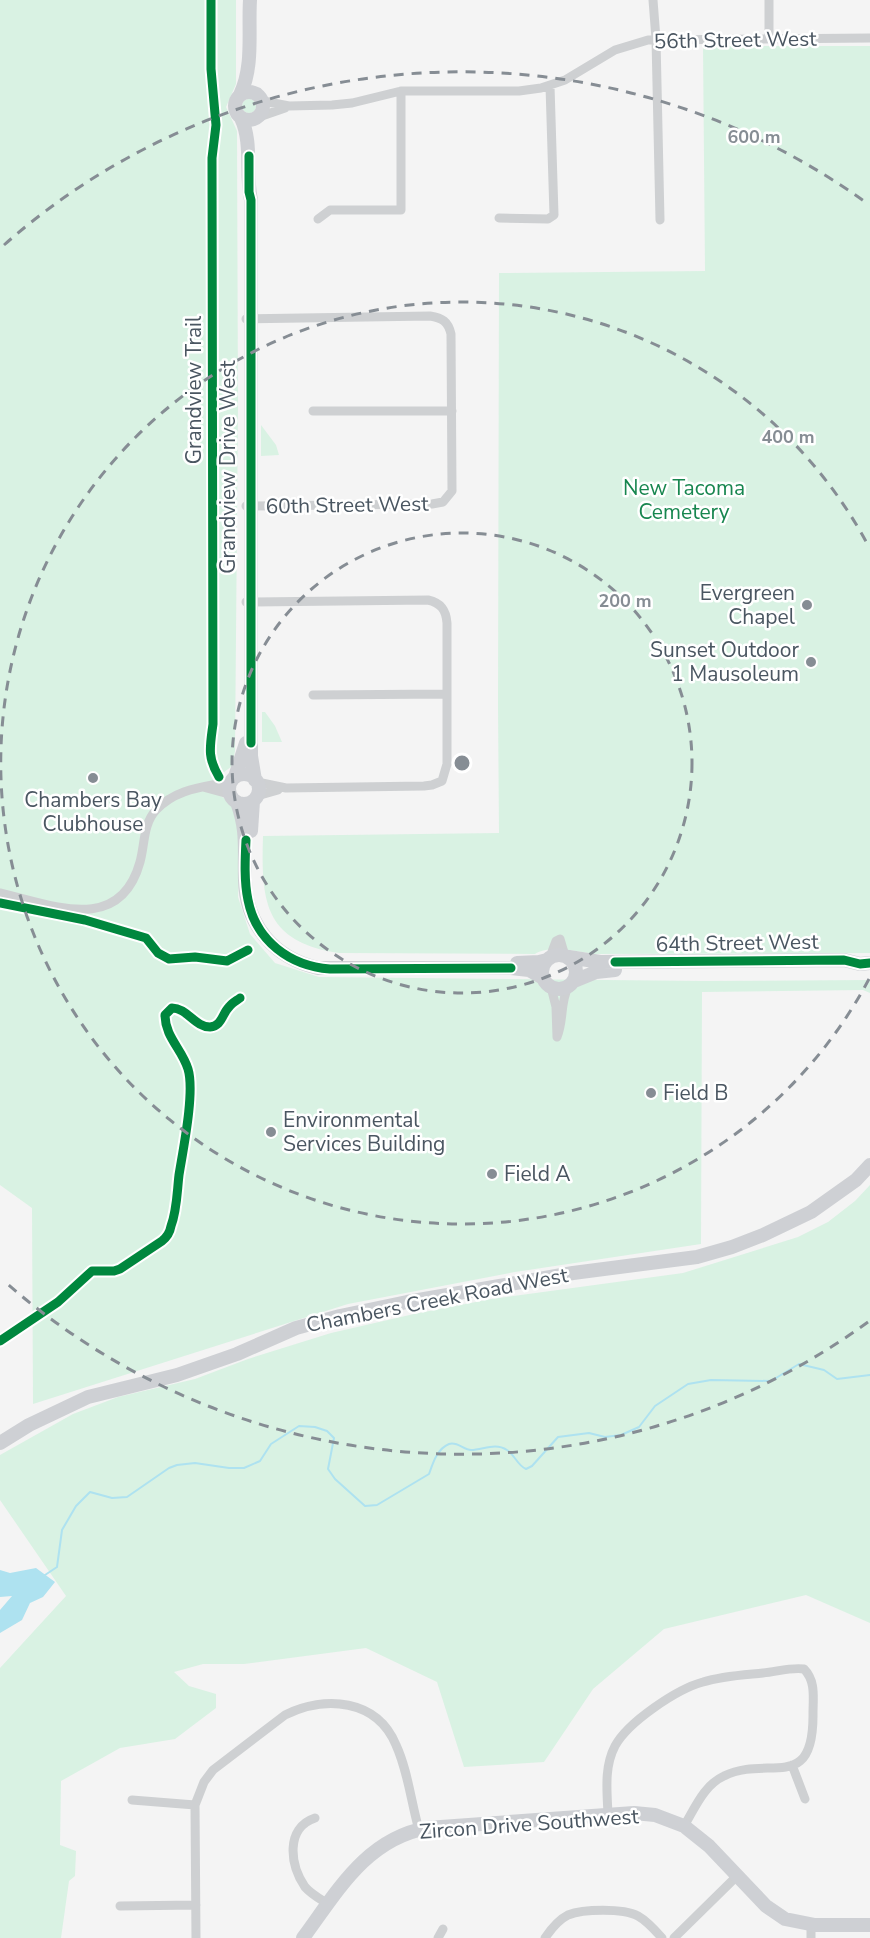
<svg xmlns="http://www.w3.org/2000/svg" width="870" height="1938" font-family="'Nunito Sans',sans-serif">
  <rect width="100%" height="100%" fill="#f4f4f4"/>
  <path fill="#d9f2e3" d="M 0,0 L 236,0 L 236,84 L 226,107 L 237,131 L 238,407 L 235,751 L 232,766 L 223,773 L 221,796 L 232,804 L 241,836 L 238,897 L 250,934 L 275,963 L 319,977 L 703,981 L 870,980 L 870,993 L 863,990 L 702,992 L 701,1244 L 515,1272 L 348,1304 L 33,1404 L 32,1208 L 0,1185 Z
    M 703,46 L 870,46 L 870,953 L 593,954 C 578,951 548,945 535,954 L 339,953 C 264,942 261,901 263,836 L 499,833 L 498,706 L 499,273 L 705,271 Z
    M242 106a7 7 0 1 1 14 0a7 7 0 1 1-14 0Z
    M 261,425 L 276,445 L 279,455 L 261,456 Z
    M 262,712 L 265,712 L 275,726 L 282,742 L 262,742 Z
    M 870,1185 L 870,1623 L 806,1595 L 664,1629 L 593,1689 L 544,1762 L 464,1767 L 437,1682 L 366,1648 L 244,1664 L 203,1664 L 174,1672 L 189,1686 L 216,1694 L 216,1708 L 175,1739 L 120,1748 L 61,1781 L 60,1845 L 76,1851 L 75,1876 L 69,1881 L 61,1938 L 0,1938 L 0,1668 L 66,1596 L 0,1500 L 0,1455 L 73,1414 L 118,1397 L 195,1379 L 248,1359 L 331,1333 L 414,1314 L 491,1299 L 683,1273 L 798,1237 L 828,1222 L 855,1201 Z"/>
  <path fill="#aee2f0" d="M 36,1568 L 55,1582 L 43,1597 L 30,1603 L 22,1620 L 0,1633 L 0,1610 L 12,1596 L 0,1597 L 0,1570 L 10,1573 Z"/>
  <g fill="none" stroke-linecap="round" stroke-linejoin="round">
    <path stroke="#aee2f0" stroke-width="2" d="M 45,1575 L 57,1567 L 62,1530 L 76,1506 L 90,1492 L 112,1498 L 127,1497 L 169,1468 L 177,1465 L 195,1463 L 229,1468 L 244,1468 L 260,1461 L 271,1444 L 299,1426 L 315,1427 L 327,1431 L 334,1438 L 328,1469 L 335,1479 L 365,1506 L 377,1505 L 429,1474 C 433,1463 437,1449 449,1444 C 457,1441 464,1450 471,1450 C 483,1450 495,1442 507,1450 C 515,1455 517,1465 526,1469 L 532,1466 L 558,1437 L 589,1433 L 605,1437 L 621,1435 L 639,1427 L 655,1406 L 688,1384 L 711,1380 L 771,1381 L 799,1364 L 824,1370 L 837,1379 L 870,1375"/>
    <path stroke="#ced0d2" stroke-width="9" d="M 653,0 L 656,39 L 660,220
      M 769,38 L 769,0
      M 263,101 L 289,106 L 332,105 L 352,103 L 401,91 L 519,91 L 541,88 L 565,80 L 615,50 L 648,40 L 870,38
      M 259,117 L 285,108
      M 499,218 L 548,219 L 554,215 L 550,86
      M 318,219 L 330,210 L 401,210 L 401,91
      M 246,319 L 430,316 C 442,318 448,321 451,334 L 452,491 L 443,502 L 432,504 L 246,506
      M 313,411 L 452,411
      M 246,602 L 428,600 C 441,603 446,610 447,623 L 447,764 L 442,781 L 432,785 L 424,786 L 286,788 L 257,782
      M 313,695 L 447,694
      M 203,787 L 225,793 L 231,796
      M 257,796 L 278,790
      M 0,893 C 52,905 120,935 140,862 C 145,844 143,824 156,810 C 176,788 205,787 232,781
      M 550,957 L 556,941 L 560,939 L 565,956
      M 551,987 L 556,1007 L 557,1037
      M 557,1037 C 564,1020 560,1003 568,987
      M 792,1765 L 805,1799
      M 132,1800 L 195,1805
      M 608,1814 C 607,1791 604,1767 615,1746 C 628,1722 677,1689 703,1682 C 722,1676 743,1675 763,1673 C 776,1672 791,1667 804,1669 C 816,1681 813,1698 813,1713 C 814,1795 768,1754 724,1776 C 704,1785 695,1808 684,1826
      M 315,1818 C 285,1828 290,1865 305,1887 C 311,1894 320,1899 328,1904
      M 120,1906 L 196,1905
      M 196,1938 L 195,1805 L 204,1782 L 213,1770 L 285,1715 C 325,1695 377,1699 396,1745 C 408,1771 411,1802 419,1830
      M 438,1938 L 443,1929
      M 545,1938 C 551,1929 558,1920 568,1915 C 583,1909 623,1908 638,1916 C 647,1921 655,1930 662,1938
      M 674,1938 L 737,1876
      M 811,1938 L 811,1924"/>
    <path stroke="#ced0d4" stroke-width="14" d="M235 106a14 14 0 1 1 28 0a14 14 0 1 1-28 0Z
      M 240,95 C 254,66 248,32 250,0
      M 241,118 C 253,143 245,174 251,200 L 251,756 L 255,780
      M229 789a15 15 0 1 1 30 0a15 15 0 1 1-30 0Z
      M 235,777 L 246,743
      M 237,802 C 248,832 244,849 245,880 C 246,925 274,958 318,968 L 511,968 L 529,970 L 543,978
      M 251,831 L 253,801
      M542 972a17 17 0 1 1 34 0a17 17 0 1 1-34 0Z
      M 569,957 L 600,962 L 844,960 L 860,964 L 870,963
      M 517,963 L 539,962 L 547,960
      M 574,981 L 596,972 L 615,970
      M 0,1443 L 29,1425 L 88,1397 L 177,1375 L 237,1354 L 296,1328 L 340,1316 L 407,1302 L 573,1273 L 697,1257 L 732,1247 L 763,1235 L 811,1212 L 856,1180 L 870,1165
      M 303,1938 C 337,1892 366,1839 427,1828 L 634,1813 L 655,1815 L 684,1826 L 709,1846 L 766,1906 L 785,1919 L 815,1925 L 870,1925"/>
    <defs>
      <path id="cycleway" d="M 211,0 L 211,69 L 216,125 L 212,158 L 213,724 C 210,747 207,757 219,777
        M 249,156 L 249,192 L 251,200 L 251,743
        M 246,840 C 245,860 244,881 248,900 C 256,941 290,966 330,969 L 511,968
        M 0,903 L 85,920 L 146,938 L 158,953 L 169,959 L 195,957 L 227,961 L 248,950
        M 615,962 L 844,960 L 860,964 L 870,963
        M 0,1341 L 58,1302 L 92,1271 L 114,1271 L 120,1269 L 162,1241 C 167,1237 170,1232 171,1226 C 177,1210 177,1192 179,1175 C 183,1150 195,1092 188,1069 C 182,1049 165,1037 165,1015 L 172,1008 C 187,1008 195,1027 210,1027 C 222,1026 222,1014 229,1007 C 232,1003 236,1001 240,998"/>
    </defs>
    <use href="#cycleway" stroke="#fff" stroke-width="13"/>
    <use href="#cycleway" stroke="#00873e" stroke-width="9"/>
  </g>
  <g fill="none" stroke="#868d94" stroke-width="3" stroke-dasharray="10 8">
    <circle cx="462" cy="763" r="230"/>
    <path d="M869 979A461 461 0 1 1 869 547"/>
    <path d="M868 1322A691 691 0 0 1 4 1281M4 245A691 691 0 0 1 868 204"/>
  </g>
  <g fill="#868d94" stroke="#fff" stroke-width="2">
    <circle cx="807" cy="605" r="6"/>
    <circle cx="811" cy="662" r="6"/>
    <circle cx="93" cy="778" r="6"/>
    <circle cx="651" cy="1093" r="6"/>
    <circle cx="271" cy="1132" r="6"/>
    <circle cx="492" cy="1174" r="6"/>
  </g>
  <g text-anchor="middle" stroke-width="5" stroke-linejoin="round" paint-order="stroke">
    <g font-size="21" fill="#4a5661" stroke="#fff">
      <text transform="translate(735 40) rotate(-1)" y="7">56th Street West</text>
      <text transform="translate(194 390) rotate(-90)" y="7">Grandview Trail</text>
      <text transform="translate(228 467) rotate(-90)" y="7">Grandview Drive West</text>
      <text transform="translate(347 505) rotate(-1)" y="7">60th Street West</text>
      <text transform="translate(737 943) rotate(-1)" y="7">64th Street West</text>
      <text transform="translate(437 1300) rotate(-11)" y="7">Chambers Creek Road West</text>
      <text transform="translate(529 1824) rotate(-4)" y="7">Zircon Drive Southwest</text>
    </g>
    <g font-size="21" fill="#17864f" stroke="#fff">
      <text x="684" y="495">New Tacoma<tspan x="684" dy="24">Cemetery</tspan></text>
    </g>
    <g font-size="21" fill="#4a5661" stroke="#fff" text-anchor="start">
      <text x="795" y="600" text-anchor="end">Evergreen<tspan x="795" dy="24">Chapel</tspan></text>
      <text x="799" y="657" text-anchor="end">Sunset Outdoor<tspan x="799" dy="24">1 Mausoleum</tspan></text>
      <text x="93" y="807" text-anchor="middle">Chambers Bay<tspan x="93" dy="24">Clubhouse</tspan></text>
      <text x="663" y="1100">Field B</text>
      <text x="283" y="1127">Environmental<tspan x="283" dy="24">Services Building</tspan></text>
      <text x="504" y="1181">Field A</text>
    </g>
  </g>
  <circle cx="462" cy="763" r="9" fill="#868d94" stroke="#fff" stroke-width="3"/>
  <g font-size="18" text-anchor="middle" font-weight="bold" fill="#868d94" stroke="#fff" stroke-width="5" stroke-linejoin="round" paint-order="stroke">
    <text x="754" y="143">600 m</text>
    <text x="788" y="443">400 m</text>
    <text x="625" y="607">200 m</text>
  </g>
</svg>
